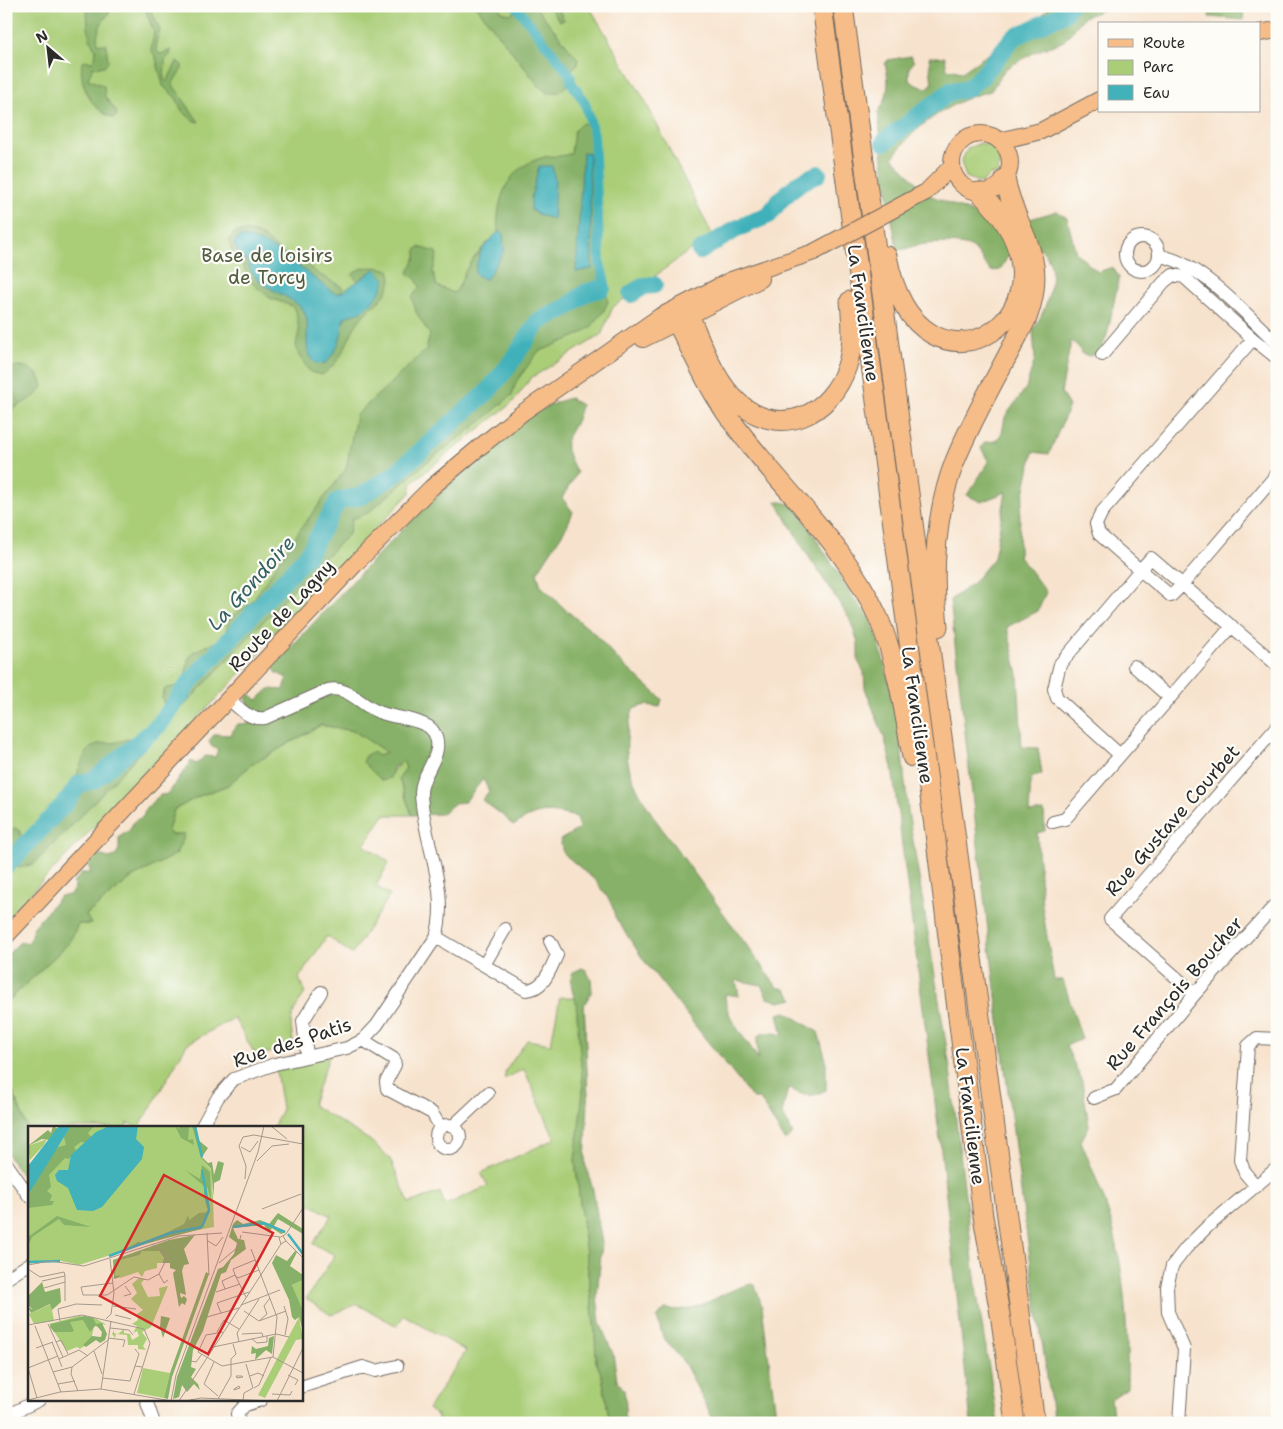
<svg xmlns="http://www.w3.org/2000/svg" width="1283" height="1429" font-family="'Shantell Sans',sans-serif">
  <rect width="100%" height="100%" fill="#fdfcf7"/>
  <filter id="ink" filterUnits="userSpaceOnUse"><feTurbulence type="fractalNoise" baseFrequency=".02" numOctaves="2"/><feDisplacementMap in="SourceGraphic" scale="10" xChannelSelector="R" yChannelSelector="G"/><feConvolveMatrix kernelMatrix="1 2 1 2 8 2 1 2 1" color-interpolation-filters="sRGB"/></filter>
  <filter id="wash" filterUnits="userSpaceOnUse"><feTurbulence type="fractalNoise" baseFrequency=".0096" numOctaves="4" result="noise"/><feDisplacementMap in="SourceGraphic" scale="20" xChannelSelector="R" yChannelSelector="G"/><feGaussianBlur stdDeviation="1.12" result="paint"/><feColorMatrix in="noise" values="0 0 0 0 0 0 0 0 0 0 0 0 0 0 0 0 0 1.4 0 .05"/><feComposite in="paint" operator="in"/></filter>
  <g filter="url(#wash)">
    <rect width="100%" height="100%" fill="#f7e3cd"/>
    <path fill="#aace78" stroke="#6a7c52" d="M 6,6 L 589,6 L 645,101 L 712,234 L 613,307 L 601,335 L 531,378 L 513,402 L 412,482 L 410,493 L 261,647 L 259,654 L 6,919 Z
      M 981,143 L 993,147 L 1000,161 L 997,175 L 991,174 L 981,183 L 966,177 L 961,162 L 968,148 Z
      M 321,725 L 354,731 L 387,752 L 378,756 L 374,772 L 382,781 L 403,761 L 406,768 L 399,779 L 412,815 L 384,815 L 364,845 L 389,862 L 376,886 L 390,895 L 352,954 L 327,936 L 299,978 L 305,993 C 290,1016 289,1019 294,1046 L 256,1056 L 234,1018 L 187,1044 L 139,1128 L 128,1123 L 125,1128 L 29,1128 L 29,1132 L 11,1087 L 6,1085 L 6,1003 L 69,943 L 78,924 L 90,924 L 86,915 L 131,878 L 176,854 L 184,834 L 171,835 L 168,830 L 174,810 L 197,797 L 228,785 L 251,765 Z
      M 560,997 L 584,999 L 588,1100 L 575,1160 L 595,1332 L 596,1361 L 602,1376 L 610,1423 L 438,1423 L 438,1416 L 428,1409 L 466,1351 L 404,1315 L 397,1326 L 357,1304 L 331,1315 L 306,1299 L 335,1255 L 313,1244 L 331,1216 L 301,1199 L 301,1128 L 273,1128 L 282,1109 L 275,1064 L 331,1051 L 312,1105 L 371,1141 L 390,1159 L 409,1203 L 440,1192 L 445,1205 L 488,1186 L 481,1173 L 555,1139 L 524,1069 L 504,1079 L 506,1070 L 527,1040 L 551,1044 Z"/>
    <path fill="#87b168" stroke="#596e4a" d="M 87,6 L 102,6 L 110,12 C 102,22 95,31 98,44 L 106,44 L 108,61 L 105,66 L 93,67 L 88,79 L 104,86 L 105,97 L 117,112 L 116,116 L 113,118 C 90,109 79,84 82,62 L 86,60 L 91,62 L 95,59 L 96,50 C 86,35 88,23 87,6 Z
      M 144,6 L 149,6 L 160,30 L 156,42 L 157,52 L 161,54 L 171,50 L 170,55 L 165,60 L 164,80 L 167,81 L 177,62 L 182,64 L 182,69 L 174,81 L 173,85 L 199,122 L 194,121 L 182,111 L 176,98 L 163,86 L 156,58 L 151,50 L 154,32 Z
      M 476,6 L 498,6 L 502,12 L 510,14 L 523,6 L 535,6 L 578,59 L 577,65 L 572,69 L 573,79 L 560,92 L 547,93 L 539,86 Z
      M 548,6 L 557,6 L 564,20 L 560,21 Z
      M 1050,6 L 1113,6 L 1084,17 L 1064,41 L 1035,52 L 1005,69 L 991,91 C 954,99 915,125 893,157 L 927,194 L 970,212 L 997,229 L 1057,211 L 1067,218 L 1076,253 L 1098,272 L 1113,267 L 1119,278 L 1107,335 L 1101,350 L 1090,356 L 1082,354 L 1078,346 L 1071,341 L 1061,393 L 1069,406 L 1049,454 L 1033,452 L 1020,512 L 1019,556 L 1046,592 L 1038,611 L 1007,627 L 1018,674 L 1022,747 L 1038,748 L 1042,774 L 1031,778 L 1029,813 L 1044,811 L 1045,831 L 1037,833 L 1042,906 L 1054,980 L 1063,980 L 1082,1039 L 1066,1046 L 1082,1081 L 1089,1126 L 1081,1141 C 1095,1176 1110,1210 1117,1246 C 1126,1292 1128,1341 1127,1388 L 1111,1399 L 1114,1423 L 1054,1423 C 1012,1149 981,875 950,600 L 973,583 L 994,558 L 1006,492 L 981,502 L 967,495 L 989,462 L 981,448 L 985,442 L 996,441 L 1002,433 L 1005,417 L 1026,388 L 1035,359 L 1033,329 C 1045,314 1054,285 1051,266 C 1050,260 1044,253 1041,248 L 1008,256 L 1000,270 L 991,271 C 985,265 978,253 974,249 C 964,241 931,243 919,245 C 910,246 907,251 897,249 L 885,179 L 878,112 C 889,97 890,82 885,64 L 888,60 L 911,56 L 914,62 L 909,68 L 909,80 L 916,85 L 927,88 L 932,84 L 929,57 L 945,57 L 947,69 L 962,72 L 1038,20 Z
      M 1210,6 L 1244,6 L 1243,20 L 1209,17 Z
      M 582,123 L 590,124 L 594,135 L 600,263 L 608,302 L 603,312 L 591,327 L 579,335 L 538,352 L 516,382 L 512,395 L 483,420 L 427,462 L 368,513 L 352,519 L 349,534 L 303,579 L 62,836 L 34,864 L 19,868 L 11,863 L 6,866 L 6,830 L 14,828 L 19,830 L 23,840 L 27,842 L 39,834 C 44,814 60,812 69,796 C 78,782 78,754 95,745 C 102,742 109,744 117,742 C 137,738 152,728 165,712 L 162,696 L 165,689 L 180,685 L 185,680 L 188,660 L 193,652 L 224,638 L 229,618 L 251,603 L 299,531 L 346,469 L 356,415 L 426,350 L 430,335 L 416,312 L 412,297 L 420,287 L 416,279 L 408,273 L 416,257 L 416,250 L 419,247 L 436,252 L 437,256 L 433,272 L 437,286 L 454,293 C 460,287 461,280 465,272 C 473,257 486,244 498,232 C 496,199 507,168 541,158 C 552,154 558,159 571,153 L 574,131 Z
      M 235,232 C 241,232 249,231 255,233 C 274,240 284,263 305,262 L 317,273 L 342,287 L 344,291 L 336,294 L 324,287 L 248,262 C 254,290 291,290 304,312 C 311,323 307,342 309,355 L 343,325 C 345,313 350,317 358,312 C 362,309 365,306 370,304 L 371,271 L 358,281 L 352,275 C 360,265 378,266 389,270 C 392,278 391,282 388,289 C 383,301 369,308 361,318 C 346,337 346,359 322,375 L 310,372 L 299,356 L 296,345 L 299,331 L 296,311 L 292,306 L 270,298 L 250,281 L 242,263 L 235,257 L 232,251 L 229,240 Z
      M 21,366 C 33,368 41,375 43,387 L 35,396 L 6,413 L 6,367 Z
      M 570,398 L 581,405 C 574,442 554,430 577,473 L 562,498 L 573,512 L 567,526 L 537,573 L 541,586 L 566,610 L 594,633 L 619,661 L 662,699 L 660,707 L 645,705 L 633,709 C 619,759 629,777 655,819 L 777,987 L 785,989 L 794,999 L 779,1002 L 768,998 L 761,985 L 736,980 L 739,996 L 725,994 C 725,1020 746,1037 758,1059 L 757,1038 C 765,1029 773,1033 783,1035 L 778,1014 L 786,1012 L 818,1032 L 826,1060 L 826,1090 C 808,1099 805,1096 788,1088 L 782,1113 L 793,1134 L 785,1141 L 760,1099 L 753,1099 L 645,962 L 615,917 L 612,904 L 596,881 L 563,853 L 560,840 L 579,829 L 577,817 C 547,811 540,808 513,826 L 506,818 L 482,800 L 489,791 L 483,779 L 465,802 L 455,803 L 441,814 L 412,815 L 399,779 L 406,768 L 403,761 L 393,768 L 390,778 L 382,781 L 363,762 L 366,755 L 372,752 L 378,756 L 386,752 L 354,731 L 321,725 L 251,765 L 228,785 L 197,797 L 174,810 L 168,830 L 171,835 L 185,834 L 176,854 L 131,878 L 86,915 L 91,924 L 78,924 L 69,943 L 6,1003 L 6,956 L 21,941 L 29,943 L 33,928 L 60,896 L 70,895 L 75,887 L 73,883 L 82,873 L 91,873 L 88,865 L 98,855 L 109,858 L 116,856 L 119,849 L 119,837 L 129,831 L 134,821 L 143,817 L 146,808 L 160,795 L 168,794 L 191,761 L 196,764 L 205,756 L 215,757 L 218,750 L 211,746 L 209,741 L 215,734 L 230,735 L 238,724 L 249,724 L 259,713 L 251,708 L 246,698 L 250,694 L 257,700 L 269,689 L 284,690 L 287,678 L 277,673 L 273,668 L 277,662 C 342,593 405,522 477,460 C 504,436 535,407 570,398 Z
      M 776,501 L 787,503 L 797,508 L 851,594 L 868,616 L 877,635 L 898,718 L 908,810 L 949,1062 L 977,1294 L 998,1423 L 971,1423 L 940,1141 L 892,767 L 884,737 L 865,688 L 864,672 L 858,661 L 858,642 L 849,618 L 805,551 Z
      M 582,968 L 586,970 L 591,979 L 592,991 L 584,1005 L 588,1100 L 585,1163 L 593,1190 L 602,1243 L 597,1296 L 600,1323 L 613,1354 L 617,1380 L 624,1390 L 626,1404 L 624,1416 L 629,1423 L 610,1423 L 602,1376 L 596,1362 L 595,1332 L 575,1160 L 583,1091 L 576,1002 C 572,992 570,984 572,973 Z
      M 6,1085 L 11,1087 L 29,1132 L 29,1186 L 6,1152 Z
      M 751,1284 L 755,1285 L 762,1306 L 777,1423 L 715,1423 L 685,1364 L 663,1337 L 657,1318 L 665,1309 C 702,1314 717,1292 751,1284 Z"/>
    <path fill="#41b1ba" stroke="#366e72" d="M 583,152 L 589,153 L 592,269 L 576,272 Z
      M 539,166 L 552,166 L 555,180 L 553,219 L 539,215 L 531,210 L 531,198 Z
      M 498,232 L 503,233 L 504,251 L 486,280 L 475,274 C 478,252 482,248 498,232 Z
      M 240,237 C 272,238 309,277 336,294 L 344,291 L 375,269 L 385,279 C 383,293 368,309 355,314 C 350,316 348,314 344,318 C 340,341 341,344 326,363 L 317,364 C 298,354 314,324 303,310 C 287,291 253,289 248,262 C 240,257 237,252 234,243 Z"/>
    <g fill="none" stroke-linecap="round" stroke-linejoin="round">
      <path stroke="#41b1ba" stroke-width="10" d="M 516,6 L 570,75 L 571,82 L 585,103 L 594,135 L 600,263 L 605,283 L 602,288"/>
      <path stroke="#41b1ba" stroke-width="18" d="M 884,142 L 951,91 L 967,89 L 982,76 L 1013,38 L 1065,13 L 1069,6
        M 700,251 L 738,228 L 769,215 L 779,201 L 799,183 L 818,174
        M 631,294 L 644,286 L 654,285
        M 6,866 L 68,800 L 79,784 L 94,780 L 159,725 L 191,681 L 308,554 L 338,501 L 361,496 L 394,475 L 488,391 L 507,368 L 538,322 L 569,306 L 585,293 L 602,288"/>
    </g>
  </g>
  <g filter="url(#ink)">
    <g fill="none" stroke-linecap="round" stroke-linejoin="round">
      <defs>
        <path id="minor" d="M1125 254a17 17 0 1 1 34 0a17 17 0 1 1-34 0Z
          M 1159,256 C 1198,260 1247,316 1277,343
          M 1102,355 L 1164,282 L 1173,275 L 1184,277 L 1253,339 L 1277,358
          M 1277,474 L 1183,584 L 1171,596 L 1140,570 L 1151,558 L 1277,665
          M 1134,666 L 1170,698
          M 1120,755 L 1057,698 L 1054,689 L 1060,664 L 1140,570 L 1099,534 L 1096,524 L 1102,512 L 1253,339
          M 1053,822 L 1065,819 L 1232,626
          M 436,937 L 526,990 C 545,989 550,969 557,955 L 550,941
          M 484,965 L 505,929
          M 1195,994 L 1110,919 L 1277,727
          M 363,1040 L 394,1059 L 395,1065 L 386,1082 L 387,1089 L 432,1113 L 441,1128
          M 307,1056 L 303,1021 L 321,992
          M 1094,1098 L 1116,1089 L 1195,994 L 1277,903
          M436 1137a12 12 0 1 1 24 0a12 12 0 1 1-24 0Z
          M 453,1126 L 488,1093
          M 201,1128 L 218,1097 L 234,1079 L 275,1064 L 347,1048 L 363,1040 L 377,1025 L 436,937 C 450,890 423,841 421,794 C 420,774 443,757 436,737 C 434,731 429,726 423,724 C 409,717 393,718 379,712 C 361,706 348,685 328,690 L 265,718 C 249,720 240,709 229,699
          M 6,1163 L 29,1196
          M 1256,1186 L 1245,1173 L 1240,1160 L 1248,1046 L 1257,1038 L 1277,1039
          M 6,1279 L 29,1264
          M 301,1387 L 363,1367 L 376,1371 L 397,1366
          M 146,1400 L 154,1423
          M 6,1416 L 39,1400
          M 240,1423 L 237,1414 L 245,1405 L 261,1400
          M 1179,1423 L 1184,1349 L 1168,1312 L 1167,1287 L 1172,1266 L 1186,1248 L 1207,1227 L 1277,1168"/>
        <path id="major" d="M 1259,33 L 1277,30
          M952 163a29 29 0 1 1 58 0a29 29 0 1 1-58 0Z
          M 999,141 L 1041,131 L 1099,100
          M 926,192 L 952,166
          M 643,339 L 761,279
          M 6,936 L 358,561 L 431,488 L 475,451 L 522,413 L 659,317 L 731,280 L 814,252"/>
        <path id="highway" d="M 822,6 L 935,833 L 983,1216 L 1001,1320 L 1015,1423
          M 843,6 L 1035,1423
          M 887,256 C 919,426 1103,310 979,192
          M 689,315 C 702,344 715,383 740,404 C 783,439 831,414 847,366 C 854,344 852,323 850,301
          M 676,321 C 694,355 709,390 731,420 C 779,487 844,541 878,617 C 897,661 904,710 912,757
          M 938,627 C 932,573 935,512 955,461 C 975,412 1003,366 1027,318 C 1050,255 1017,236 1005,179"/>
      </defs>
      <use href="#minor" stroke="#726b64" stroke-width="14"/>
      <use href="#major" stroke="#726b64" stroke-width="18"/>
      <use href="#highway" stroke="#726b64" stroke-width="21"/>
      <use href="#minor" stroke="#fff" stroke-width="12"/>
      <use href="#major" stroke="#f7bd88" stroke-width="16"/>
      <use href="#highway" stroke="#f7bd88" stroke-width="19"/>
      <defs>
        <path id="major-bridge" d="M 814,252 L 926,192"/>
      </defs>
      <use href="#major-bridge" stroke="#726b64" stroke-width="18" stroke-linecap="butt"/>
      <use href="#major-bridge" stroke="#f7bd88" stroke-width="16"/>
    </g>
  </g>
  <g text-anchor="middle" stroke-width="4.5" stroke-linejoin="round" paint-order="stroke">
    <g font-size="19" fill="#515c42" stroke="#fdfcf7">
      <text x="267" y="262">Base de loisirs<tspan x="267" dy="22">de Torcy</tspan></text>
    </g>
    <g font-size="19" fill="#2b2b2b" stroke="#fdfcf7">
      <text transform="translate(864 313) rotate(82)" y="7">La Francilienne</text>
      <text transform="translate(281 615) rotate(-47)" y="7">Route de Lagny</text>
      <text transform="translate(918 715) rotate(82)" y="7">La Francilienne</text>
      <text transform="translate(1172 820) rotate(-49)" y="7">Rue Gustave Courbet</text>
      <text transform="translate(1174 993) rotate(-49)" y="7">Rue François Boucher</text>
      <text transform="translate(292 1042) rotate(-18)" y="7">Rue des Patis</text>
      <text transform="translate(971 1116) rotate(83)" y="7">La Francilienne</text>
    </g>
    <g font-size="20" font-style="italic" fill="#346164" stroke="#fdfcf7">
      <text transform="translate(251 583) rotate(-48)" y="7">La Gondoire</text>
    </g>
  </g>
  <g transform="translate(28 1126)">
    <rect width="275" height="275" fill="#f7e3cd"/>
    <path d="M 43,0 L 167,0 L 173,32 L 184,45 L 186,101 L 149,108 L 51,139 L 29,134 L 0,138 L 0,69 ZM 19,13 L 16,19 L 2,34 L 0,20 ZM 114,125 L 131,125 L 136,132 L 134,137 L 129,137 L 129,142 L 117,145 L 114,151 L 110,146 L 92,152 L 91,149 L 87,150 L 89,135 L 112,129 ZM 111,152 L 117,153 L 113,157 L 120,171 L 132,170 L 131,162 L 140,160 L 123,201 L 114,206 L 119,213 L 115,220 L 118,224 L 110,223 L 110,219 L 100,219 L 99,209 L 88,208 L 87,212 L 84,208 L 86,204 L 86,207 L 90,208 L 96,203 L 96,207 L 102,208 L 104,214 L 111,210 L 109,205 L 105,207 L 109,200 L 104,198 L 110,194 L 109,188 L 115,184 L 103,173 L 109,167 L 104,158 ZM 275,154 L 275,185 L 274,185 L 264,159 ZM 23,178 L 26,195 L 6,198 L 1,188 ZM 51,190 L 65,191 L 79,199 L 75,198 L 75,202 L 66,200 L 63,215 L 52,223 L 49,221 L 39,225 L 21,198 ZM 271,191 L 275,213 L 268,214 L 237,272 L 230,269 ZM 115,242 L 142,247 L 136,272 L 109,267 Z" fill="#aace78"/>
    <path d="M 25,0 L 30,3 L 23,14 L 14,13 L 0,20 L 20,4 L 23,7 ZM 43,0 L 66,0 L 60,7 L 63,11 L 58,17 L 53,16 L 46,21 L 48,24 L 41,33 L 37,32 L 21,49 L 23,61 L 19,65 L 24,69 L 22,75 L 26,75 L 24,79 L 0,82 L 0,69 L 20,33 L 30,21 L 38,19 L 36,11 ZM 147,0 L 151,3 L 152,0 L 161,1 L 160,14 L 165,13 L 166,19 L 153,12 ZM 164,0 L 168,0 L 169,13 L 180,22 L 174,31 L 180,37 L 184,36 L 186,49 L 190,35 L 196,37 L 192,54 L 186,57 L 186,71 L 183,43 L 173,32 ZM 174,39 L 182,46 L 183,75 L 179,60 L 178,72 L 182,80 L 179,82 L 176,70 L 176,60 L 157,44 L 172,53 ZM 181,86 L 173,103 L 98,123 L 110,116 L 118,117 L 156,98 L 160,89 L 161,94 L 171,87 ZM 250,87 L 275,103 L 275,108 L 250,93 L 246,100 L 258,106 L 253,108 L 244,102 L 241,107 L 236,99 L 205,102 L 210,113 L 216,114 L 218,123 L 203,134 L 198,146 L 193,148 L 175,205 L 165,224 L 163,241 L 168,243 L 163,251 L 170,258 L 172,264 L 166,258 L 159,266 L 154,259 L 151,271 L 145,273 L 149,251 L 190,143 L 195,141 L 206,128 L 209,117 L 201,111 L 205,98 L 209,94 L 215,98 L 232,94 L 241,98 ZM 29,90 L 63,101 L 36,99 L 31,93 L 4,111 L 0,120 L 0,111 ZM 167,109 L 156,123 L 161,138 L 156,139 L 154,145 L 158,169 L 152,167 L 153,172 L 156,170 L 159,173 L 157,179 L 154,177 L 151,181 L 145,147 L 148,144 L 142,142 L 142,137 L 134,137 L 136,132 L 131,125 L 114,125 L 112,129 L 89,135 L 87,150 L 91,149 L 92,151 L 86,153 L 85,134 L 141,114 ZM 267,125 L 269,126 L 262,140 L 275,149 L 275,154 L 264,159 L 275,185 L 275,205 L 271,191 L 267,194 L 264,191 L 261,174 L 244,137 L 248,129 L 259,135 ZM 178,146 L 181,148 L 144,251 L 140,273 L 136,272 L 142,247 ZM 14,156 L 17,166 L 32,162 L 33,176 L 24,184 L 22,178 L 3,187 L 0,181 L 5,184 L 0,179 L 0,170 ZM 57,190 L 65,192 L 68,198 L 74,197 L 79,208 L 77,214 L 72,217 L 68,214 L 58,221 L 55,219 L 64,210 L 73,211 L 74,206 L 68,199 L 62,206 L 55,194 L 42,196 L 46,205 L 43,206 L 26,206 L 22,201 L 23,198 ZM 133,190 L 142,192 L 135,212 L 132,201 ZM 246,210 L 244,228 L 238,224 L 227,234 L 228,227 L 223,228 L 224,220 L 228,223 L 240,220 L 241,212 Z" fill="#87b168"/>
    <path d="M 31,0 L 43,0 L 0,69 L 0,40 ZM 81,0 L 110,0 L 108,13 L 116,21 L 114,33 L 74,81 L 65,85 L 49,84 L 40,62 L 29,55 L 27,49 L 31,44 L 40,44 L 43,29 L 68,6 Z" fill="#41b1ba"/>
    <path fill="none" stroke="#41b1ba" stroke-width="2.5" d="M 167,0 L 174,31M 174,101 L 181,84 L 174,44M 205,101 L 236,97 L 257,106M 260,108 L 275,128M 81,130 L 142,107 L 174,101M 0,136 L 32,135"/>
    <path fill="none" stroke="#a5998c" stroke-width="1" d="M 243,0 L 259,13M 213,21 L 222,26 L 230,15M 229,35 L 244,20 L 261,18M 217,53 L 218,40 L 211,20 L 215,11 L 226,9 L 275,18M 234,83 L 273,68M 214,106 L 252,111M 179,107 L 181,149M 255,110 L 258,115 L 253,118 L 251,112 L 258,108 L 275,82M 180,115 L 188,120 L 195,111M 258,115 L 275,132M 223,123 L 249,191 L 245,231M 191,137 L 210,121 L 213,109M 0,139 L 22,135 L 56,140 L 151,110 L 194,107M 0,143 L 12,151 L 36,146 L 37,150M 131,148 L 136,157 L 140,154M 210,152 L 207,149 L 218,171M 210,152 L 231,144M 14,155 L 37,150M 85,157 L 53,161 L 55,169 L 79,169 L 106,151 L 120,154 L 131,148 L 140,130 L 124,118M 16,162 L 37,156M 197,163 L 194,155 L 207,149 L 205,143 L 227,134M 188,166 L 212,158M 96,170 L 103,168 L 97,160M 37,175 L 37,150M 213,179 L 252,164M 85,180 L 108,183M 256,180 L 260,193 L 257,209M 216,185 L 231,195 L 258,185M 193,187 L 189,177 L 221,166M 87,189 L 103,193M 179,191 L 211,182M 78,193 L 83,188 L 86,167 L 82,133M 232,194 L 239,188 L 236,180 L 242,172M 32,195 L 30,183 L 48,178 L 74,179M 20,198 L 35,231M 0,199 L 54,189 L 116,203 L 122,217 L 106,268M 7,200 L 33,266M 82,202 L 101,204 L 105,209M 189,206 L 196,194 L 211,203M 195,206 L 178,209 L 170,226 L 194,240 L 245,231 L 275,247M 214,208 L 234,207 L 235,211M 80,212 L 97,214 L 95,221M 224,213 L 229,217 L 239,216 L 239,210M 24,216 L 34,241M 28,216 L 33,214 L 40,228M 211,216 L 209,207 L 231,173M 185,221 L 248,208 L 261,211M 8,222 L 25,216M 107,223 L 111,228 L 107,240 L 114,241M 66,225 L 74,248M 31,233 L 51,224 L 60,230M 163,235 L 168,236 L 174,228M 186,236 L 176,258 L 190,270M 44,241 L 80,214M 44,241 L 43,248 L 50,265M 0,242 L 30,230M 0,242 L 9,272M 25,246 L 44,241M 260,249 L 270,254 L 267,259M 208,250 L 214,250 L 215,251 L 209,252 ZM 222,250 L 230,247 L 236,250M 74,252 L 102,255 L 107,240M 30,258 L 47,255M 211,260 L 212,262 L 206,264 L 206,263 ZM 226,262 L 231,259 L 243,231M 73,263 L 83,195M 244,268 L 262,269 L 264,265M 190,273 L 203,250 L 203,233 L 208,228 L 205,218M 0,274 L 32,266 L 73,263 L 144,275M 215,274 L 216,267 L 225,262 L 218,238M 143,275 L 148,249 L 230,26 L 236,0M 151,275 L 253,118M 157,275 L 173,272 L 243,275M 249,275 L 275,222"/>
    <path fill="#d62828" fill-opacity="0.15" stroke="#d62828" stroke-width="2.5" d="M 136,49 L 245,107 L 180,228 L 72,170 Z"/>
    <rect width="275" height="275" fill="none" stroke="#2b2b2b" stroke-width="2.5"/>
  </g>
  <rect width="1283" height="1429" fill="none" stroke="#fdfcf7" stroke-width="25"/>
  <rect x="1098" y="22" width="162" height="90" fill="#fdfcf7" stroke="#a9a8a5"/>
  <rect x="1108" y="39" width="25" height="8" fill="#f7bd88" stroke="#a9a8a5"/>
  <text x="1143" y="48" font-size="15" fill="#2b2b2b">Route</text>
  <rect x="1108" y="60" width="25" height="15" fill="#aace78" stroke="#a9a8a5"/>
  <text x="1143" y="72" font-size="15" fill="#2b2b2b">Parc</text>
  <rect x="1108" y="85" width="25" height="15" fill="#41b1ba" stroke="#a9a8a5"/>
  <text x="1143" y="98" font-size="15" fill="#2b2b2b">Eau</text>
  <g transform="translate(48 48) rotate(332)" stroke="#fdfcf7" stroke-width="4" paint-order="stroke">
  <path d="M0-4L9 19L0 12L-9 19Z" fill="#2b2b2b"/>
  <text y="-8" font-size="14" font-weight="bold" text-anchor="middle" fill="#2b2b2b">N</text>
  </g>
</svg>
